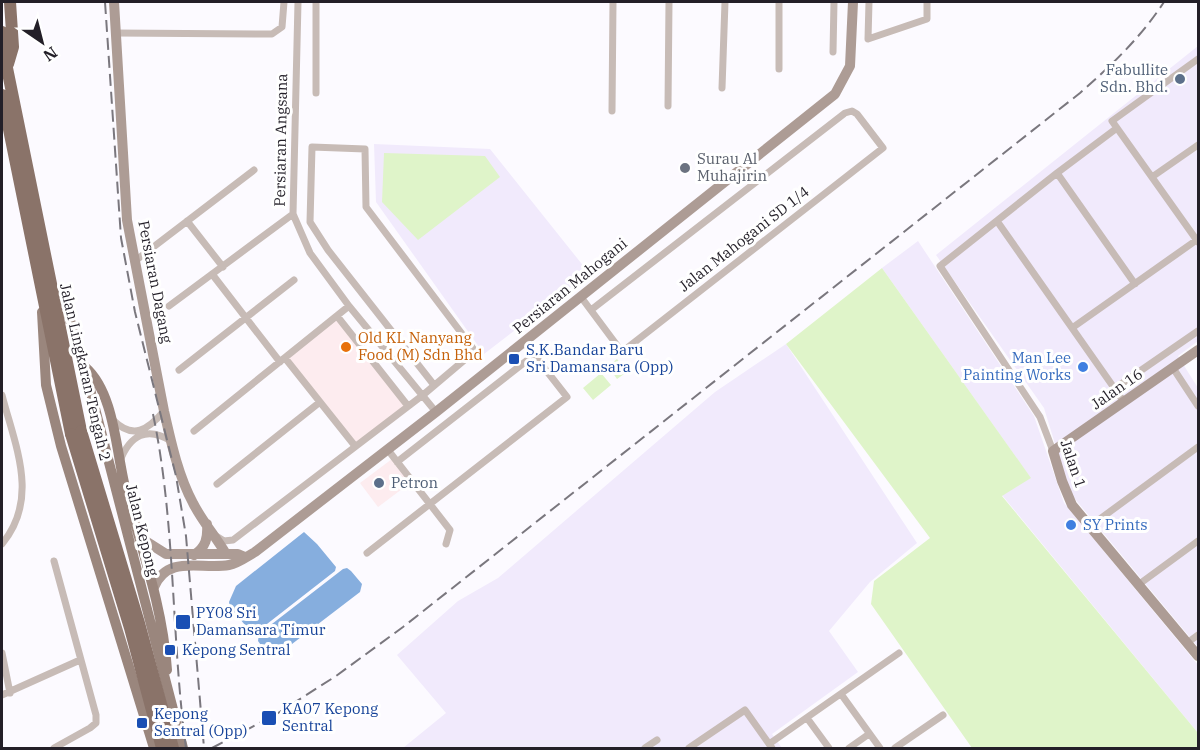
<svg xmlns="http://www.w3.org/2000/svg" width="1200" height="750" font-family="'IBM Plex Serif',serif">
  <rect width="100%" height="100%" fill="#fcfaff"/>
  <path fill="#fdecef" d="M 337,312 L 412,407 L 355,450 L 282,357 Z
    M 392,459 L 410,483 L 378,507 L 360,483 Z"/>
  <path fill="#f1eafc" d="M 1198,46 L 1198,341 L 1178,356 L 1198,388 L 1198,647 L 1070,493 L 1044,408 L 936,255 Z
    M 374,144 L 490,149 L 589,273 L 484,354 L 376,202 Z
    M 918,241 L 1034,416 L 1064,503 L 1198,665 L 1198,733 L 1002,495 L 1030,477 L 882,268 Z
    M 786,344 L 917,543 L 870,582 L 829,631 L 858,672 L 772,734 L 782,748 L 403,748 L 446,713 L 397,655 L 458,601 L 498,578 L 715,392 Z"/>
  <path fill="#dff4c9" d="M 384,153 L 485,156 L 500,177 L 418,240 L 382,202 Z
    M 882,268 L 1031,478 L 1002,496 L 1198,733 L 1198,748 L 972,748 L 871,604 L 874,581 L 930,538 L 786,344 Z
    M 617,359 L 627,372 L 617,379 L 608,366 Z
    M 601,373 L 611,385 L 593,400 L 583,388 Z"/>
  <path fill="#86aede" d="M 304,532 L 317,544 L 336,567 L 335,571 L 258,631 L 250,631 L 230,607 L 229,602 L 236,586 Z
    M 347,568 L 351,571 L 362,584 L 360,592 L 275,657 L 268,655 L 258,641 L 259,634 L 343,569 Z"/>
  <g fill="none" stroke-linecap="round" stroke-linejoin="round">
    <path stroke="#c7bbb6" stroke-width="7" d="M 298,2 L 293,214 L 310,253 L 349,306 L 436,412
      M 316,2 L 316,93
      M 869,2 L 868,39 L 927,19 L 927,2
      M 115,33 L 272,34 L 282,27 L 284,2
      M 833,52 L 834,2
      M 1198,59 L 1112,121 L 1198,242
      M 779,69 L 779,2
      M 722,88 L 725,2
      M 668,106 L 669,2
      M 612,111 L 613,2
      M 1057,173 L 1135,284
      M 1152,177 L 1198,145
      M 187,221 L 223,267
      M 997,221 L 1124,402
      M 135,261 L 254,170
      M 212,274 L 280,362
      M 581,297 L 622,352 L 883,148 L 857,114 L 852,111 L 845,113 L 591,310
      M 169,306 L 293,214
      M 337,316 L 408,406
      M 1072,328 L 1198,239
      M 285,358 L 355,446
      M 1173,368 L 1198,406
      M 179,370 L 294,280
      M 1114,389 L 1198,331
      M 2,395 C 15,446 40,498 2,544
      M 113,420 C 133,440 148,430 164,411
      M 194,431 L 349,306
      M 388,450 L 450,530 L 446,544
      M 1053,451 L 1040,417 L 940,266 L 1057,173 L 1117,128
      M 120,461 C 130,435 147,426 171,441
      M 397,462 L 534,355
      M 217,484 L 320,402
      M 1089,527 L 1198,447
      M 216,536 L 224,541 L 233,540 L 423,395 L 475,351 L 366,207 L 365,149 L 312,147 L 310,222 L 328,250 L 434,385
      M 367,553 L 567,397 L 524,342
      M 1138,585 L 1198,541
      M 1187,643 L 1198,635
      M 2,653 L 10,693
      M 841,694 L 880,748
      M 2,695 L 80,660
      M 807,718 L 829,748
      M 769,744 L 899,653
      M 54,748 L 90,728 L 96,723 L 96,715 L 54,561
      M 645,748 L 657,740
      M 689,748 L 745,710 L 772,748
      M 849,748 L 869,734
      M 895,748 L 943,715"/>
    <path stroke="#ad9c95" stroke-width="10" d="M 114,2 L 127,220 L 164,411 C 171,442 178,475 193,503 C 202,521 216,537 226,554
      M 1198,350 L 1053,451 L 1062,481 L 1072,505 L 1198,656
      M 138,532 L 147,542 L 166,554 L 238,554 L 245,557
      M 194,555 C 206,547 208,538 207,524
      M 154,587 C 168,554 201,570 229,565 C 239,563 246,557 255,552 L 436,412 L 835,94 L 850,66 L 853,2"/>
    <path stroke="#9a867d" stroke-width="10" d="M 54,294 L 68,314 L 84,366 L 183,748
      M 42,312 L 46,385 L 61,446 L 154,748
      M 85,367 C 116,394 116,457 127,495 C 143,553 163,609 167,670"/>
    <path stroke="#8a7369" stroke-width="12" d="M 2,32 L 7,68 L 81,431
      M 8,64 L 13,47 L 10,2
      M 2,95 L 71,434"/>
    <path stroke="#7a777e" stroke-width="2" stroke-dasharray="12 6" stroke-linecap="butt" d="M 105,2 L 121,238 L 135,312 L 176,476 L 186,536 L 204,748
      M 153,414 C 176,524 171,638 186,748
      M 212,748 L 275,715 L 336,676 L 403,627 L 1080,93 C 1112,65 1141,37 1164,2"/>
    <path stroke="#8a7369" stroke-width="12" d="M 81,431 L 139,623 L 173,748
      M 71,434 L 130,628 L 162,748"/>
  </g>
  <g fill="#5c6f8a" stroke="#fff" stroke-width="2">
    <circle cx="1180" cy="79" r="6"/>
    <circle cx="379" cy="483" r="6"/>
  </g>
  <circle fill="#6b7280" stroke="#fff" stroke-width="2" cx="685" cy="168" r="6"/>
  <circle fill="#e8710a" stroke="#fff" stroke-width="2" cx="346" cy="347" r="6"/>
  <g fill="#1a4fb4" stroke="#fff" stroke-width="2">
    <rect x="508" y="353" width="12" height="12" rx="3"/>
    <rect x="175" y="614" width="16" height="16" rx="3"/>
    <rect x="164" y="644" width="12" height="12" rx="3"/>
    <rect x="261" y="710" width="16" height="16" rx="3"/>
    <rect x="136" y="717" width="12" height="12" rx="3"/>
  </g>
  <g fill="#3f7fe0" stroke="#fff" stroke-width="2">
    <circle cx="1083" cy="367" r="6"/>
    <circle cx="1071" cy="525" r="6"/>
  </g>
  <g text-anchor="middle" stroke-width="6" stroke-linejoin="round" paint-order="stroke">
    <g font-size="15" fill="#4e5e75" stroke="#fff" text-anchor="end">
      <text x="1168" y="75">Fabullite<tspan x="1168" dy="17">Sdn. Bhd.</tspan></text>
      <text x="391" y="488" text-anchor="start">Petron</text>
    </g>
    <g font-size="15" fill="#231f28" stroke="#fff">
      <text transform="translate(281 140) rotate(-89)" y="5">Persiaran Angsana</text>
      <text transform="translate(744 239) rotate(-38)" y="5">Jalan Mahogani SD 1/4</text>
      <text transform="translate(155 282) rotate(79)" y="5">Persiaran Dagang</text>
      <text transform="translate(570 286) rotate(-39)" y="5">Persiaran Mahogani</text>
      <text transform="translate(85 372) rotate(77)" y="5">Jalan Lingkaran Tengah 2</text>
      <text transform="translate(1117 389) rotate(-35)" y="5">Jalan 16</text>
      <text transform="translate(1073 464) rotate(71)" y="5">Jalan 1</text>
      <text transform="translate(142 530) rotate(76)" y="5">Jalan Kepong</text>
    </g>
    <g font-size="15" fill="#5b616d" stroke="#fff" text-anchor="start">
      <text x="697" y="164">Surau Al<tspan x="697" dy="17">Muhajirin</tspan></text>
    </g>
    <g font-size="15" fill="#c56008" stroke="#fff" text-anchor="start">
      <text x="358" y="343">Old KL Nanyang<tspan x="358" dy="17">Food (M) Sdn Bhd</tspan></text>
    </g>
    <g font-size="15" fill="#164399" stroke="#fff" text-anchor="start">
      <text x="526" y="355">S.K.Bandar Baru<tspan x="526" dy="17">Sri Damansara (Opp)</tspan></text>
      <text x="196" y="618">PY08 Sri<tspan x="196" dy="17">Damansara Timur</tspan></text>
      <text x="182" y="655">Kepong Sentral</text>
      <text x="282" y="714">KA07 Kepong<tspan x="282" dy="17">Sentral</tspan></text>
      <text x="154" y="719">Kepong<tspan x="154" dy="17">Sentral (Opp)</tspan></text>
    </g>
    <g font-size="15" fill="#366cbe" stroke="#fff" text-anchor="end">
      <text x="1071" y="363">Man Lee<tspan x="1071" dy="17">Painting Works</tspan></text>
      <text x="1083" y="530" text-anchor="start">SY Prints</text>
    </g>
  </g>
  <rect width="1200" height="750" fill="none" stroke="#231f28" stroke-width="6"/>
  <g transform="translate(42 42) rotate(145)" stroke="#ffffff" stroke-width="4.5" paint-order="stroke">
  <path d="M0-4.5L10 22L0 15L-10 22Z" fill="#231f28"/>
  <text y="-9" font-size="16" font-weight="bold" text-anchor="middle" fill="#231f28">N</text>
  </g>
</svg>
